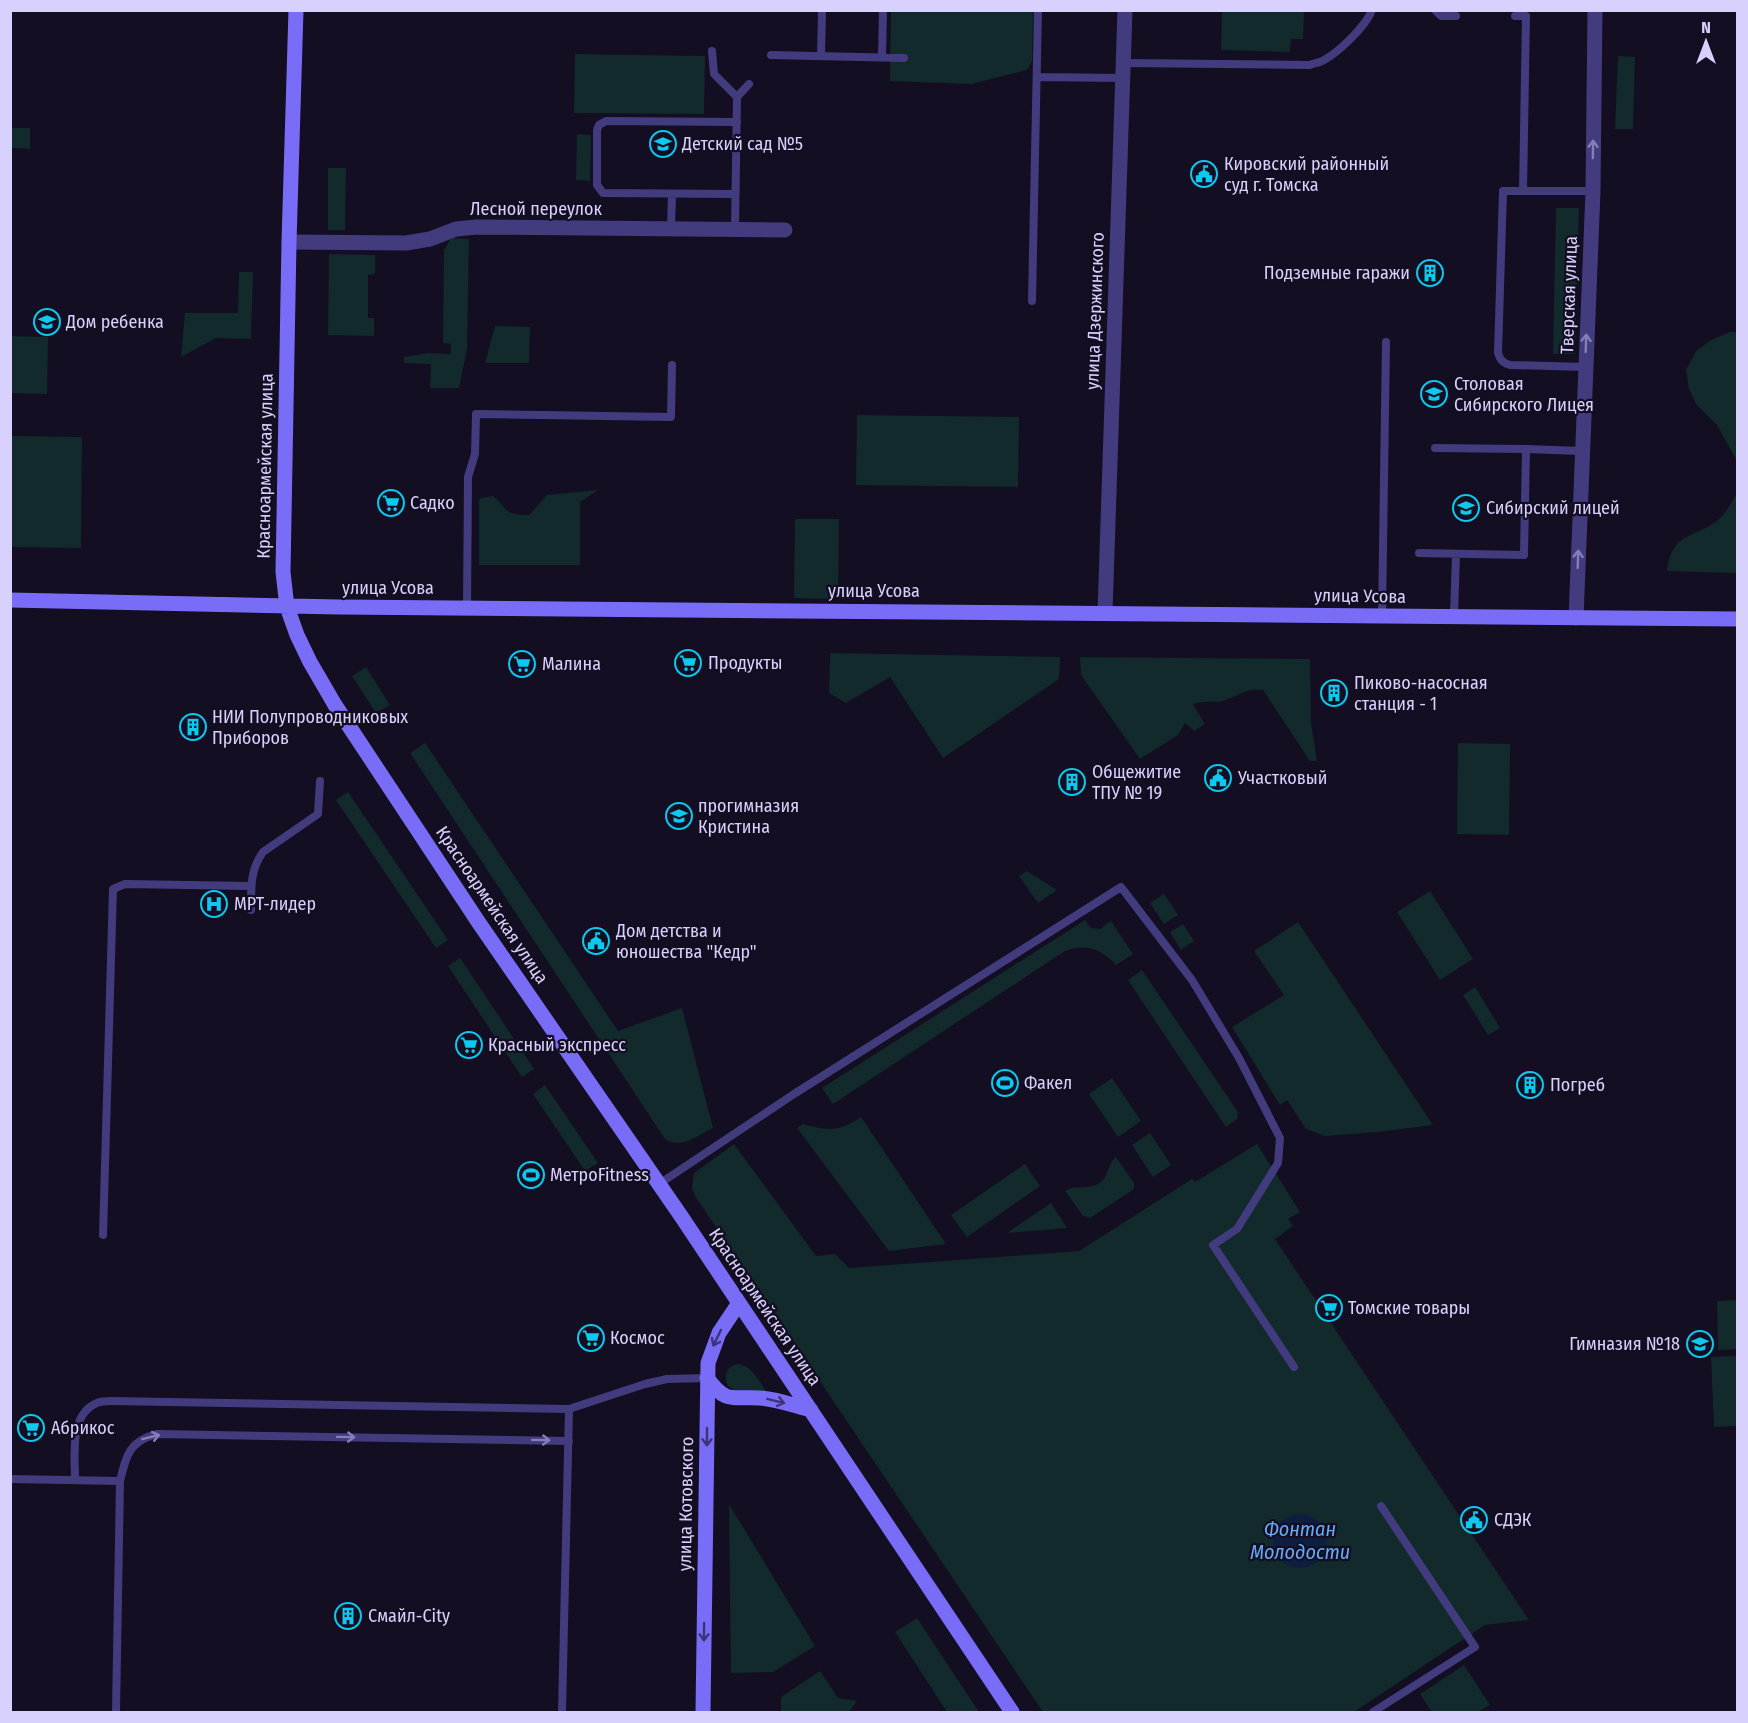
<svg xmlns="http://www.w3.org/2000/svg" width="1748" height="1723" font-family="'Fira Sans Condensed',sans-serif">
  <rect width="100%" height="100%" fill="#130e21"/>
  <path fill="#122a2b" d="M 891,11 L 1033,11 L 1032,61 L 1027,70 L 971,84 L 890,81 Z
    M 1222,11 L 1304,11 L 1303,39 L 1291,39 L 1290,52 L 1221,50 Z
    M 575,54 L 705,56 L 704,114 L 574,113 Z
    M 1618,56 L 1635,57 L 1633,129 L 1615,129 Z
    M 11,128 L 30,128 L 30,149 L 11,148 Z
    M 577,134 L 591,135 L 590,181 L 576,180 Z
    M 328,168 L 346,168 L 345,230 L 328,230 Z
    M 1556,208 L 1579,208 L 1575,354 L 1553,354 Z
    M 451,238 L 469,239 L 467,349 L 459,388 L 430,388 L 431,364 L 404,363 L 404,357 L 428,353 L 451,354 L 451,344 L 443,343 L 444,250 Z
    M 329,254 L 375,255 L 375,274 L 368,275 L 368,318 L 374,318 L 374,336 L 328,335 Z
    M 239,272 L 253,272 L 251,339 L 216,338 L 181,357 L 185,313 L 238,313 Z
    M 495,326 L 530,327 L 529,363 L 485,363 Z
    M 1730,332 L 1737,332 L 1737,461 L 1717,425 L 1696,404 L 1689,389 L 1686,370 L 1696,351 L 1711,340 Z
    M 11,336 L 48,337 L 47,394 L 11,393 Z
    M 857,415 L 1019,417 L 1018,487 L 856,485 Z
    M 11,436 L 82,437 L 81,548 L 11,547 Z
    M 598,490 L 580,502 L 580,565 L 479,565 L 479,501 L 481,498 L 493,496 C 510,510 503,515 529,515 L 547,495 Z
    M 1737,493 L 1737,573 L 1667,571 C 1673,530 1693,540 1718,520 C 1726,513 1732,502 1737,493 Z
    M 795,519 L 839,519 L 838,599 L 794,598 Z
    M 830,653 L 1060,657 L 1059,679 L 943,758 L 890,677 L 846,703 L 829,693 Z
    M 1080,657 L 1310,659 L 1311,723 L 1317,761 L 1310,761 L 1263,690 C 1244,688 1238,697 1222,701 C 1212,703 1206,700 1193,704 L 1205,724 L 1194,731 L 1185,723 L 1178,735 L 1140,759 L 1081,675 Z
    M 366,667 L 390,705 L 376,713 L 352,676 Z
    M 425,743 L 618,1031 L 682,1008 L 713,1128 C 698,1135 681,1150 665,1139 L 410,753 Z
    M 1458,743 L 1510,744 L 1509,835 L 1457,834 Z
    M 348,792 L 448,940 L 436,948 L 336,800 Z
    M 1027,871 L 1057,890 L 1038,903 L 1019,876 Z
    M 1430,891 L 1473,959 L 1440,980 L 1397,912 Z
    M 1164,894 L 1178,915 L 1164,924 L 1150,903 Z
    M 1085,920 L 1091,928 L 1100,929 L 1111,921 L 1133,954 L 1116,965 C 1101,949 1086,943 1065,951 L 833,1104 L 822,1088 Z
    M 1298,922 L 1433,1125 L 1378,1132 L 1325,1136 L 1306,1129 L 1287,1100 L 1280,1105 L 1232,1027 L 1284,995 L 1254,951 Z
    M 1183,924 L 1194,941 L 1181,950 L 1170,932 Z
    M 460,958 L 534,1069 L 522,1077 L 448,966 Z
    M 1142,970 L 1238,1112 L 1237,1119 L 1226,1127 L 1128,980 Z
    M 1475,987 L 1500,1028 L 1488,1035 L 1463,995 Z
    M 1112,1078 L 1141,1121 L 1118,1137 L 1089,1094 Z
    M 545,1085 L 598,1163 L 585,1171 L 533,1094 Z
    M 861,1117 L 946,1244 L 889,1251 L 797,1128 L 803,1124 C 829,1131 838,1132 861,1117 Z
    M 1150,1133 L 1171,1165 L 1153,1177 L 1132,1145 Z
    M 734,1144 L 816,1256 L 835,1254 L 849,1268 L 1079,1251 L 1192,1179 L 1195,1182 L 1257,1144 L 1300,1212 L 1288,1219 L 1293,1226 L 1275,1239 L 1529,1620 L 1485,1625 L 1354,1712 L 1043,1712 L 695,1196 L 692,1188 L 694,1173 Z
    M 1116,1157 L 1134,1183 L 1134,1189 L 1090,1218 L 1083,1216 L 1065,1191 C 1075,1184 1087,1190 1098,1184 C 1109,1178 1107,1164 1116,1157 Z
    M 1025,1164 L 1040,1186 L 967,1237 L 951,1215 Z
    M 1051,1203 L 1067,1228 L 1007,1233 Z
    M 1737,1300 L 1737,1349 L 1718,1350 L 1717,1301 Z
    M 1737,1356 L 1737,1426 L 1714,1427 L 1711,1357 Z
    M 737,1364 C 752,1365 758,1380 766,1391 L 738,1393 L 728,1386 C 723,1376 726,1367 737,1364 Z
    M 729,1504 L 815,1646 L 773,1672 L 731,1673 Z
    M 917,1618 L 979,1712 L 947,1712 L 895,1632 Z
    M 1464,1665 L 1490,1705 L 1478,1712 L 1432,1712 L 1420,1694 Z
    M 820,1671 L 838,1698 L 857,1701 L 849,1712 L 781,1712 L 781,1697 Z"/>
  <path fill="#0e1e41" d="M1273 1541a27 27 0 1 1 54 0a27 27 0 1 1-54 0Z"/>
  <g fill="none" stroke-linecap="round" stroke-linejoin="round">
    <path stroke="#423c7e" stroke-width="8" d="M 1435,10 L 1441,16 L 1456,16
      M 1515,16 L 1526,16 L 1523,191
      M 712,51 L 714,74 L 737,97 L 749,84
      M 771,55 L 904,58
      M 821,56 L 822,10
      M 882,57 L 883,10
      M 1123,63 L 1310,65 C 1314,63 1320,63 1324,60 C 1339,52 1366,26 1372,10
      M 1037,77 L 1122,78
      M 735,194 L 603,193 L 597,185 L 597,130 L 599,125 L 606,121 L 737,122
      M 671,229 L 672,194
      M 735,229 L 737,97
      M 1032,301 L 1038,10
      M 1585,367 L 1510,365 C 1503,363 1500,360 1498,353 L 1503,191 L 1593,191
      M 1526,449 L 1582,451
      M 1419,553 L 1524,555 L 1526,449 L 1435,448
      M 467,608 L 468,477 L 475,454 L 476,414 L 671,417 L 672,365
      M 1382,616 L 1386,342
      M 1454,616 L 1456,554
      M 251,910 C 251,889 250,870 263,852 L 318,814 L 320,781
      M 659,1184 L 794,1094 L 1121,887 L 1192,980 L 1239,1058 L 1280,1138 L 1278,1163 L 1237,1229 L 1213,1245 L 1294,1367
      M 103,1235 L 113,889 L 125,884 L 251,886
      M 10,1479 L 120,1481
      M 75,1480 C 75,1457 69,1414 97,1403 C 101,1401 107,1401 111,1401 L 569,1409 L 645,1384 L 667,1379 L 707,1378
      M 116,1712 L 120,1481 C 126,1456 129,1441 157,1434 L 569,1441
      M 562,1712 L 569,1409
      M 1373,1712 L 1475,1647 L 1381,1506"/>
    <path stroke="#423c7e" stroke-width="15" d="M 289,242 L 406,243 L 430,239 L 456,229 L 477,227 L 785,230
      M 1105,613 L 1125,10
      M 1576,618 L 1593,191 L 1595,10"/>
    <path stroke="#796df8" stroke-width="15" d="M 296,10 L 289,242 L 283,572 L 287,607 L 297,635 L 310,662 L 335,705 L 479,923 L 681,1216 L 1012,1712
      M 10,600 L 339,607 L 1738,619
      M 707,1378 C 727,1405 732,1396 760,1398 C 777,1399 795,1406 811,1410
      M 703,1712 L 708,1363 L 719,1333 L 739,1303"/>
  </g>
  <defs><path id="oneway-shaft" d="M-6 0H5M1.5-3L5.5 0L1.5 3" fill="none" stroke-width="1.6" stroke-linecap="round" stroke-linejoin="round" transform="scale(1.5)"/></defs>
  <g stroke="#867fb7">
    <use href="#oneway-shaft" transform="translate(1593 149) rotate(-89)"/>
    <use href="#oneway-shaft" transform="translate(1586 343) rotate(-88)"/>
    <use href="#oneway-shaft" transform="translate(1578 559) rotate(-88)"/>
    <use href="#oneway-shaft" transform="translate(151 1437) rotate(-14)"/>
    <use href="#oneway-shaft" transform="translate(346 1437) rotate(1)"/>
    <use href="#oneway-shaft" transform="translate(541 1440) rotate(1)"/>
  </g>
  <g stroke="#3c3477">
    <use href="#oneway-shaft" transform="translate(717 1338) rotate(116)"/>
    <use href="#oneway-shaft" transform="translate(776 1401) rotate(14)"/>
    <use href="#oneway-shaft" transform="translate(707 1437) rotate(90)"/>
    <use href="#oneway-shaft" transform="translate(704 1632) rotate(91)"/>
  </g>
  <defs>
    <symbol id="school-ring" viewBox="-11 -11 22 22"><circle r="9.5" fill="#130e21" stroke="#0bc9ef" stroke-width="1.5"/><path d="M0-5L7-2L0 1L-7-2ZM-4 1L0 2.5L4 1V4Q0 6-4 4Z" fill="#0bc9ef"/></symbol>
    <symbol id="civic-ring" viewBox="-11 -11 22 22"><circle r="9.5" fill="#130e21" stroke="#0bc9ef" stroke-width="1.5"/><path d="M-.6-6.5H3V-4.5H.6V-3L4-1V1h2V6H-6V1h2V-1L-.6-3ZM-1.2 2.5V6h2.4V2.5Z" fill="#0bc9ef"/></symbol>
    <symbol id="building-ring" viewBox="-11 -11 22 22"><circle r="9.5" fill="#130e21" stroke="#0bc9ef" stroke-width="1.5"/><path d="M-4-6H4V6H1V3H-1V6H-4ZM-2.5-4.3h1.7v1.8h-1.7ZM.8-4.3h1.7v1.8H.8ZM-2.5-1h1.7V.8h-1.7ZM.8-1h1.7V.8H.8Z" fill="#0bc9ef"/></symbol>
    <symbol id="university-ring" viewBox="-11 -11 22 22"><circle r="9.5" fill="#130e21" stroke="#0bc9ef" stroke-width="1.5"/><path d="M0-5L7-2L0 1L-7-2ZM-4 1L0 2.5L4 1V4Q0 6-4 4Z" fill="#0bc9ef"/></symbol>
    <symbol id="supermarket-ring" viewBox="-11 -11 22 22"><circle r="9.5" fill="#130e21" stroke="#0bc9ef" stroke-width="1.5"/><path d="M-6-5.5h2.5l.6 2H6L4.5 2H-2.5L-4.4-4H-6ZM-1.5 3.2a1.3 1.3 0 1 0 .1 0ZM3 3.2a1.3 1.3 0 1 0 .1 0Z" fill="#0bc9ef"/></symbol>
    <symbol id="hospital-ring" viewBox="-11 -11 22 22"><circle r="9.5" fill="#130e21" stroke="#0bc9ef" stroke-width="1.5"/><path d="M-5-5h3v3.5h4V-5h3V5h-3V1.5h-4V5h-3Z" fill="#0bc9ef"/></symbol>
    <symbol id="stadium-ring" viewBox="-11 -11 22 22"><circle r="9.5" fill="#130e21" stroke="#0bc9ef" stroke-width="1.5"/><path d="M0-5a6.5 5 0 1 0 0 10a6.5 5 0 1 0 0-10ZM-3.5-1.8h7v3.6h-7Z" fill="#0bc9ef"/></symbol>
  </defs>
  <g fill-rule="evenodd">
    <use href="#school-ring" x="648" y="129" width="30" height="30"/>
    <use href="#civic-ring" x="1189" y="159" width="30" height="30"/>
    <use href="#building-ring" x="1415" y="258" width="30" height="30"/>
    <use href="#school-ring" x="32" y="307" width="30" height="30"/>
    <use href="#university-ring" x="1419" y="379" width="30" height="30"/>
    <use href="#supermarket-ring" x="376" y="488" width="30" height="30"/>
    <use href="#school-ring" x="1451" y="493" width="30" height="30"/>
    <use href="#supermarket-ring" x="673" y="648" width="30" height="30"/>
    <use href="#supermarket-ring" x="507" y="649" width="30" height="30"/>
    <use href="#building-ring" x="1319" y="678" width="30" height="30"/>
    <use href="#building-ring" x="178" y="712" width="30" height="30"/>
    <use href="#civic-ring" x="1203" y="763" width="30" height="30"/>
    <use href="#building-ring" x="1057" y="767" width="30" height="30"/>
    <use href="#school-ring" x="664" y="801" width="30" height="30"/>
    <use href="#hospital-ring" x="199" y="889" width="30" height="30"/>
    <use href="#civic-ring" x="581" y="926" width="30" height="30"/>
    <use href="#supermarket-ring" x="454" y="1030" width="30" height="30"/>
    <use href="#stadium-ring" x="990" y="1068" width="30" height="30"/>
    <use href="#building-ring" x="1515" y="1070" width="30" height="30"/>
    <use href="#stadium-ring" x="516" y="1160" width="30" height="30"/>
    <use href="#supermarket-ring" x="1314" y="1293" width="30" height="30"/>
    <use href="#supermarket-ring" x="576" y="1323" width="30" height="30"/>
    <use href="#school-ring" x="1685" y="1329" width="30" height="30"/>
    <use href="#supermarket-ring" x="16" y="1413" width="30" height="30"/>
    <use href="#civic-ring" x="1459" y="1505" width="30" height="30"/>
    <use href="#building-ring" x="333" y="1601" width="30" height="30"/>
  </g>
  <g text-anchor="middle" stroke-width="4.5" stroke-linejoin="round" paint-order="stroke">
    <g font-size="18" fill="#d9d1fd" stroke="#130e21" text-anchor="start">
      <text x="682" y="150">Детский сад №5</text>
      <text x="1224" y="170">Кировский районный<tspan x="1224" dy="21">суд г. Томска</tspan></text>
      <text x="1410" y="279" text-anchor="end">Подземные гаражи</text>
      <text x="66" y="328">Дом ребенка</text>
      <text x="1454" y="390">Столовая<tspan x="1454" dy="21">Сибирского Лицея</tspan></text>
      <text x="410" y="509">Садко</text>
      <text x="1486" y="514">Сибирский лицей</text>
      <text x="708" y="669">Продукты</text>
      <text x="542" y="670">Малина</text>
      <text x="1354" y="689">Пиково-насосная<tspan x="1354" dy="21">станция - 1</tspan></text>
      <text x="212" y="723">НИИ Полупроводниковых<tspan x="212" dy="21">Приборов</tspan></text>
      <text x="1092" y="778">Общежитие<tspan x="1092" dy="21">ТПУ № 19</tspan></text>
      <text x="1238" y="784">Участковый</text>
      <text x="698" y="812">прогимназия<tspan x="698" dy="21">Кристина</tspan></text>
      <text x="234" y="910">МРТ-лидер</text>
      <text x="616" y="937">Дом детства и<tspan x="616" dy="21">юношества "Кедр"</tspan></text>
      <text x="488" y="1051">Красный экспресс</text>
      <text x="1024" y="1089">Факел</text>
      <text x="1550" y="1091">Погреб</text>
      <text x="550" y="1181">МетроFitness</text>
      <text x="1348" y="1314">Томские товары</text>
      <text x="610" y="1344">Космос</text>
      <text x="1680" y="1350" text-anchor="end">Гимназия №18</text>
      <text x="51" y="1434">Абрикос</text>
      <text x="1494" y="1526">СДЭК</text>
      <text x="368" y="1622">Смайл-City</text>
    </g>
    <g font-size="18" fill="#d9d1fd" stroke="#130e21">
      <text x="536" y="215">Лесной переулок</text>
      <text transform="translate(1569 295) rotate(-88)" y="6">Тверская улица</text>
      <text transform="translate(1095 311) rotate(-88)" y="6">улица Дзержинского</text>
      <text transform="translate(265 466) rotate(-89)" y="6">Красноармейская улица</text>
      <text x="388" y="594">улица Усова</text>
      <text x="874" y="597">улица Усова</text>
      <text transform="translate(1360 596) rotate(1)" y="6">улица Усова</text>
      <text transform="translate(492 905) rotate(56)" y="6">Красноармейская улица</text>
      <text transform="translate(765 1307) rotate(56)" y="6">Красноармейская улица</text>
      <text transform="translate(686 1504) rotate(-89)" y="6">улица Котовского</text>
    </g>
    <g font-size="20" font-style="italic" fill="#64aaf8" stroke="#130e21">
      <text x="1300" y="1536">Фонтан<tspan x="1300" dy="23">Молодости</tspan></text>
    </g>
  </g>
  <rect width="1748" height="1723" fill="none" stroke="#d9d1fd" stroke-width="24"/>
  <g transform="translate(1706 42)" stroke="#130e21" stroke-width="4.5" paint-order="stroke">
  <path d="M0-4.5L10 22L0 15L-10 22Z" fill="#d9d1fd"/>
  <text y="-9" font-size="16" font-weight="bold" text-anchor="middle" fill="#d9d1fd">N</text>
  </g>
</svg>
